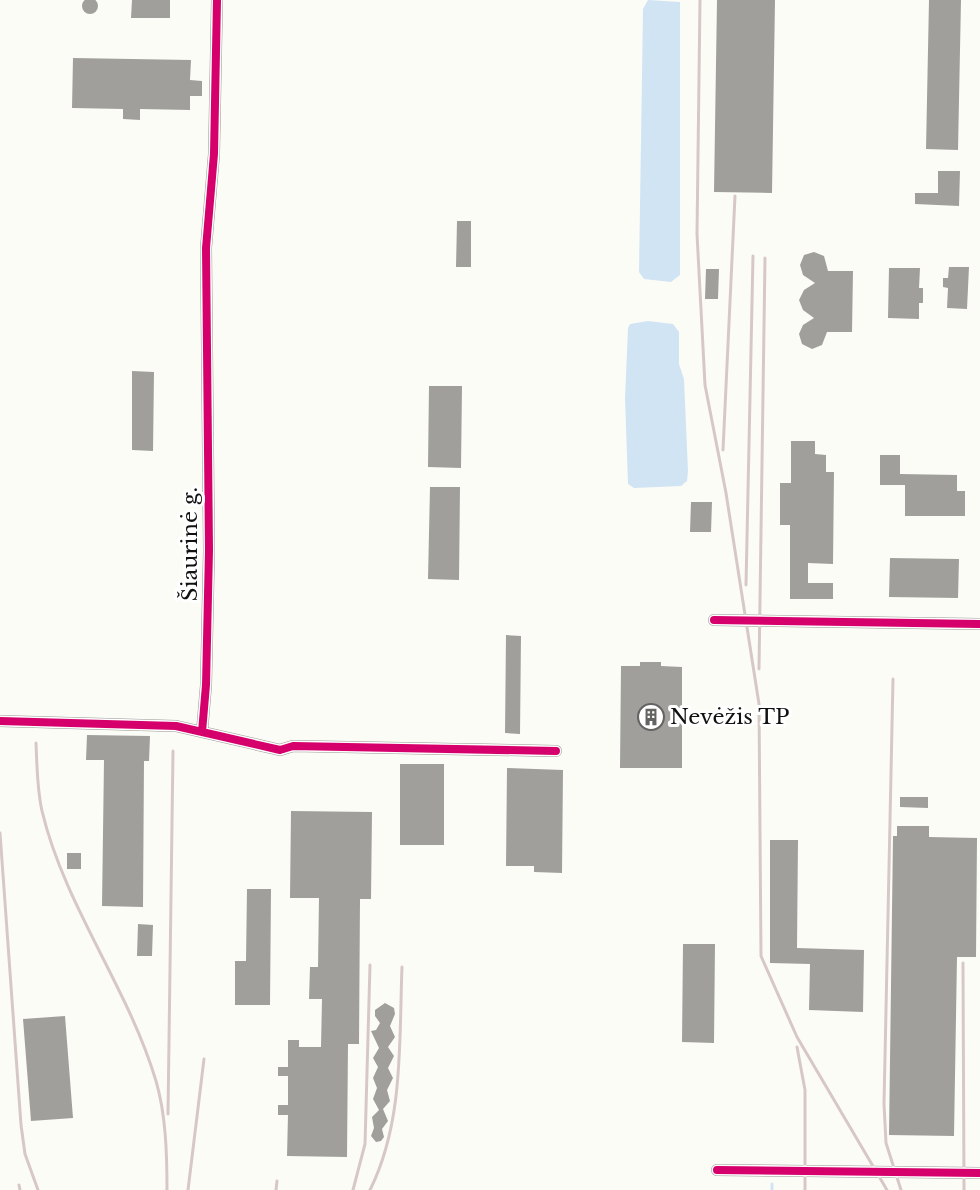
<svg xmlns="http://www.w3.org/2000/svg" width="980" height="1190" font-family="'Libre Baskerville',serif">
  <rect width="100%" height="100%" fill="#fcfcf7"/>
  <path fill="#d1e4f4" d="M 648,0 L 680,2 L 680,275 L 671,282 L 644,279 L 639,272 L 643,9 Z
    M 648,321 L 673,324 L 679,332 L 679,364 L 684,379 L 688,471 L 687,481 L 681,486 L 634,488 L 628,484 L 625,398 L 628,328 L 630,324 Z"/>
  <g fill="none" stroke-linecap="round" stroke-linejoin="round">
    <path stroke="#d1e4f4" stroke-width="3" d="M 772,1190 L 772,1184"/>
  </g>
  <path fill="#a09f9c" d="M82 6a8 8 0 1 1 16 0a8 8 0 1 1-16 0Z
    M 132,0 L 170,0 L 170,18 L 131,18 Z
    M 717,0 L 775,0 L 772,193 L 714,192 Z
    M 929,0 L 961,0 L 958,150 L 926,149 Z
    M 73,58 L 191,60 L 190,80 L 202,81 L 202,96 L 190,96 L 190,110 L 140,109 L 140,120 L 123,119 L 123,109 L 72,108 Z
    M 938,171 L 960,171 L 959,206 L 915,204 L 915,193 L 938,193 Z
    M 457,221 L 471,221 L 471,267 L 456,267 Z
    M 814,252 L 824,256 L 828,271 L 853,271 L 852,332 L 827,332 L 822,345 L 812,349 L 802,344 L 799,334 L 803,325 L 814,318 L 803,310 L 799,300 L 804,290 L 815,283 L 803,275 L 800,265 L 804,255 Z
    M 949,267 L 969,267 L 967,309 L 947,308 L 948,288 L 943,287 L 943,278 L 948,278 Z
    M 889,268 L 920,268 L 919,288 L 923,288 L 923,303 L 919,303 L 919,319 L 888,318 Z
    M 706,269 L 719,269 L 718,299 L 705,299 Z
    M 132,371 L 154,372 L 153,451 L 132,450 Z
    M 429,386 L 462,386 L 461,468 L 428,467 Z
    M 791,441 L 815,441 L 815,454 L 826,455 L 826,472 L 834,472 L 833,564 L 808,563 L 808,583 L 833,583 L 833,599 L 790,599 L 790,525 L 780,525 L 780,483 L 791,483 Z
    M 880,455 L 900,455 L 900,474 L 957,475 L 957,491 L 965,491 L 965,516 L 905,516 L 905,485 L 880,485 Z
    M 430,487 L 460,487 L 459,580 L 428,579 Z
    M 691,502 L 712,502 L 711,532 L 690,532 Z
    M 890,558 L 959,559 L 958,598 L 889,597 Z
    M 506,635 L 521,636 L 520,734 L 505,733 Z
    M 640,662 L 661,662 L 661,666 L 682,667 L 682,768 L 620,768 L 621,666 L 640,666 Z
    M 87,735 L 150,736 L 149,761 L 144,761 L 143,907 L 102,906 L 104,760 L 86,760 Z
    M 400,764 L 444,764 L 444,845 L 400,845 Z
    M 507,768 L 563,770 L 562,873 L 534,872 L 534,866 L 506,866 Z
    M 900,797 L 928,797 L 928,808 L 900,807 Z
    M 291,811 L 372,812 L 371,899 L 360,899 L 359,1044 L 348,1044 L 347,1157 L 287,1156 L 288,1115 L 278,1115 L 278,1105 L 288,1105 L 288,1076 L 278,1076 L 278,1067 L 288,1067 L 288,1040 L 299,1040 L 299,1047 L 321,1047 L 322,999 L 309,999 L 310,967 L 318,967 L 319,898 L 290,898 Z
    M 897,826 L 929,826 L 929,837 L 977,838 L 976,957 L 957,957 L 954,1136 L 889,1135 L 893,836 L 897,836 Z
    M 770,840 L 798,840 L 797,948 L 864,950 L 863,1012 L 809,1010 L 810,964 L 770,963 Z
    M 67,853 L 81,853 L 81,869 L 67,869 Z
    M 247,889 L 271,889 L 270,1005 L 235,1005 L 235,961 L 246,961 Z
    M 138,924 L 153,925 L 152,956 L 137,956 Z
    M 683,944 L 715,944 L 714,1043 L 682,1042 Z
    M 385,1003 L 394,1008 L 395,1014 L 390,1026 L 395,1037 L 388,1047 L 394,1056 L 388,1068 L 393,1078 L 387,1090 L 390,1101 L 383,1109 L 388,1121 L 382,1129 L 384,1137 L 381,1141 L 376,1142 L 371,1136 L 374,1128 L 372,1117 L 379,1110 L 373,1099 L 377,1088 L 373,1078 L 378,1067 L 373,1058 L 379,1048 L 371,1031 L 376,1030 L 380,1023 L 375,1016 L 375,1010 Z
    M 65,1016 L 73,1118 L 31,1121 L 23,1019 Z"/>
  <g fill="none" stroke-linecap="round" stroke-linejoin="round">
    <defs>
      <path id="street" d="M 714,620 L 980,624
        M 0,721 L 176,726 L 280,750 L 293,746 L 556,751
        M 202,732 L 206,685 L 209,550 L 206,248 L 214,154 L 217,0
        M 717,1170 L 980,1173"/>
    </defs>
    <use href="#street" stroke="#979795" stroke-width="12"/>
    <use href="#street" stroke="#fffffe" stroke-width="9"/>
    <path stroke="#d7c8c7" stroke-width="3" d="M 700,0 L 697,234 L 705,385 L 726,493 L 759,704 L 761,956 L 797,1037 L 887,1190
      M 723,450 L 735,196
      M 746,585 L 753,256
      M 759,669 L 765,258
      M 893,679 L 884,1104 L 886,1143 L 901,1190
      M 36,743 C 37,766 37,789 42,811 C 65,907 128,987 156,1081 C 166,1115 167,1155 167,1190
      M 0,833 L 21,1125 L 25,1154 L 38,1190
      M 963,963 L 964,1190
      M 797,1047 L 805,1090 L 805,1190
      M 168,1114 L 173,751
      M 19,1185 L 20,1190
      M 188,1190 L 204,1059
      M 276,1190 L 277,1181
      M 353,1190 L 365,1144 L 370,965
      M 370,1190 C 404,1122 399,1041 402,967"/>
    <defs>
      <path id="cycleway" d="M 714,620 L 980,624
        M 0,721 L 176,726 L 280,750 L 293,746 L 556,751
        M 202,732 L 206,685 L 209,550 L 206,248 L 214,154 L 217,0
        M 717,1170 L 980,1173"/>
    </defs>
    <use href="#cycleway" stroke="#fff" stroke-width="11"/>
    <use href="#cycleway" stroke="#d6006c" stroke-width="8"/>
  </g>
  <defs>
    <symbol id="building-ring" viewBox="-11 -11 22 22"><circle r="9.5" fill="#fff" stroke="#636362" stroke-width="1.5"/><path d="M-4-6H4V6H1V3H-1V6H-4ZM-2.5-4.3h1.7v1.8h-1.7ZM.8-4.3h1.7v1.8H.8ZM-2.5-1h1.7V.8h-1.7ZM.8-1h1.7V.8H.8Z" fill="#636362"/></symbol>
  </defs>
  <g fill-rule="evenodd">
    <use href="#building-ring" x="636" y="702" width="30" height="30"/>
  </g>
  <g text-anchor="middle" stroke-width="6" stroke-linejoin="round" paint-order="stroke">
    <g font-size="21" fill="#111" stroke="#fff">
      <text transform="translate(190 544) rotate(-90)" y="7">Šiaurinė g.</text>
    </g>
    <g font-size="21" fill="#111" stroke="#fff" text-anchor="start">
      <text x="670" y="724">Nevėžis TP</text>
    </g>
  </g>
</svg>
